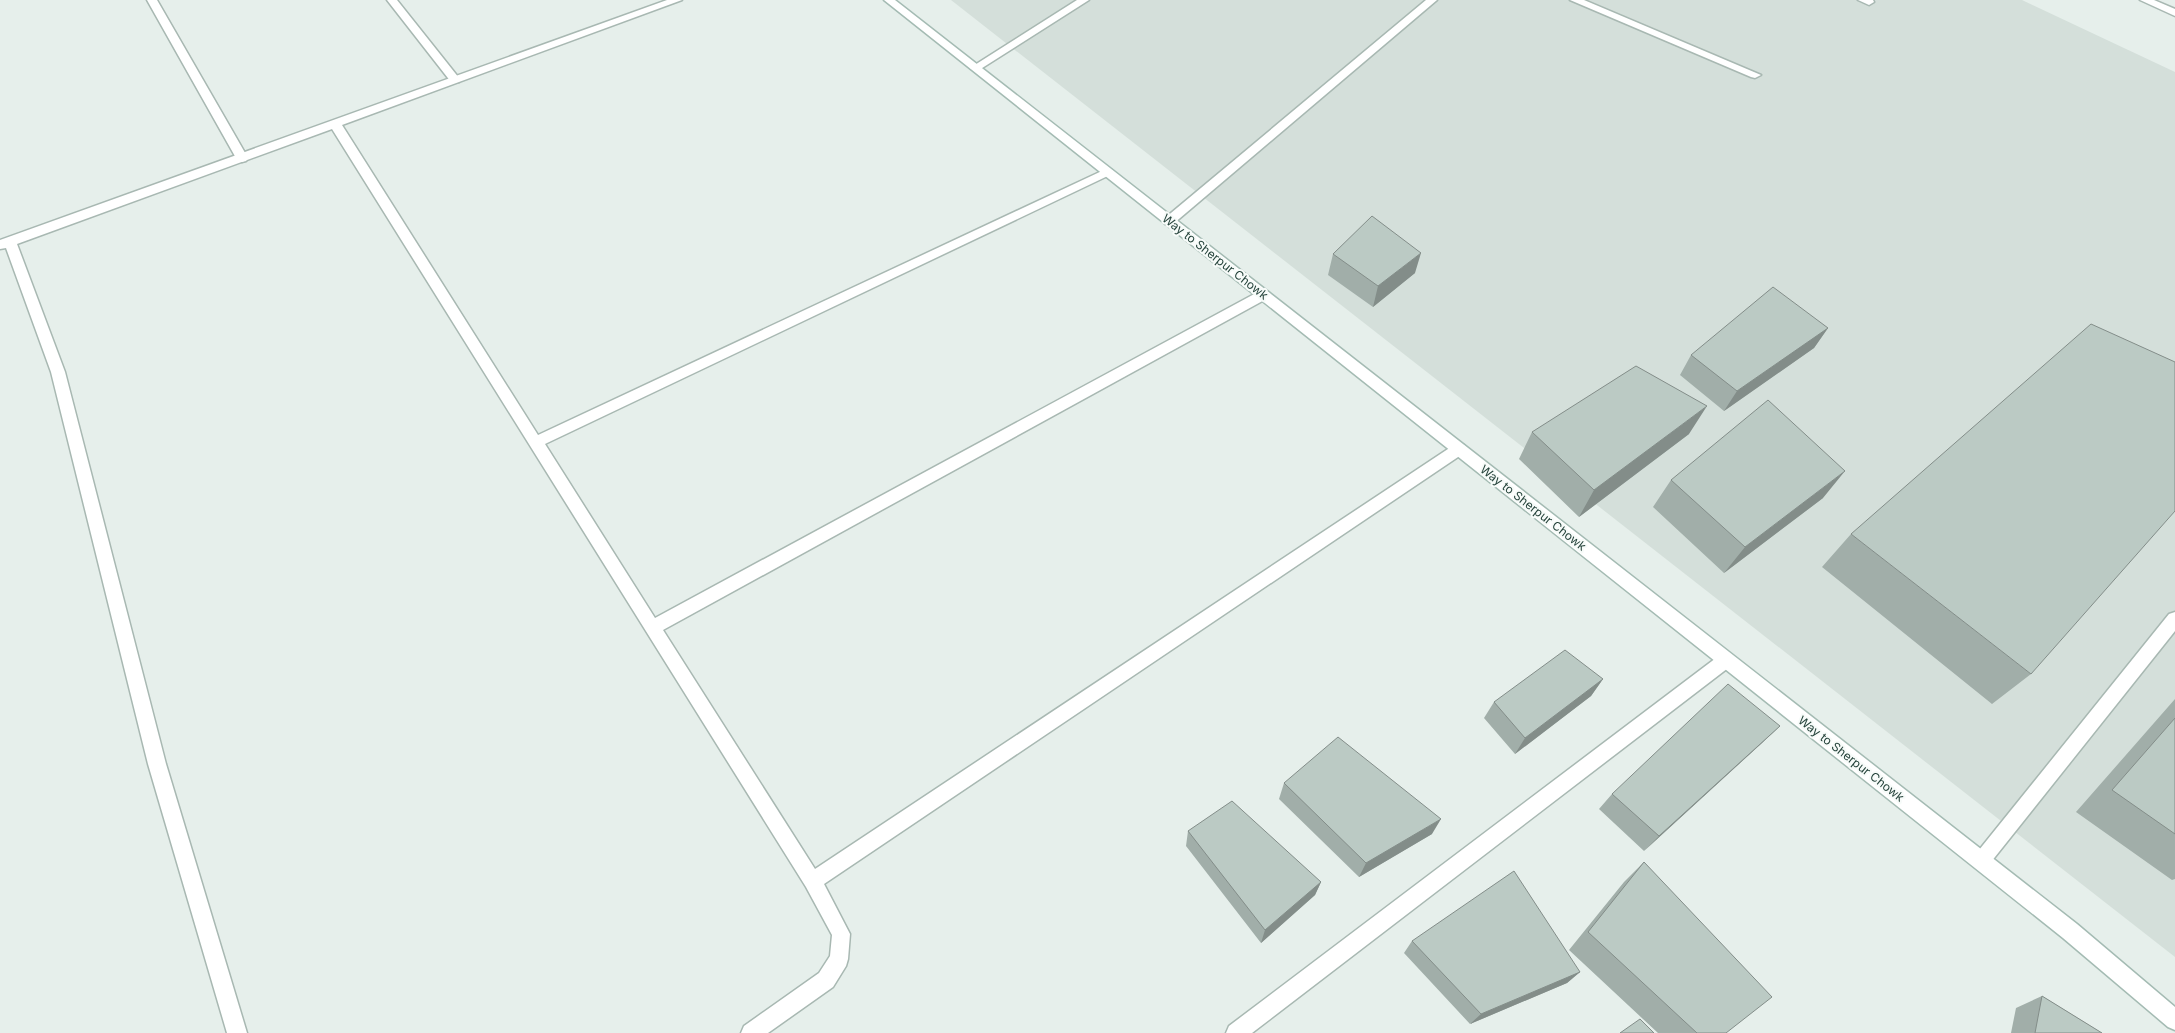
<svg xmlns="http://www.w3.org/2000/svg" width="2175" height="1033" font-family="Inter,sans-serif">
  <rect width="100%" height="100%" fill="#e6efeb"/>
  <path fill="#d4dfda" d="M 951,0 L 2022,0 L 2175,72 L 2175,957 Z"/>
  <g fill="none" stroke-linecap="round" stroke-linejoin="round">
    <defs>
      <path id="lane" d="M 147,0 L 157,0 L 248,158 L 246,161 L 242,162 L 236,158 Z
        M 387,0 L 397,0 L 459,78 L 459,82 L 451,82 Z
        M 1077,0 L 1089,0 L 979,70 L 975,71 L 970,68 Z
        M 1426,0 L 1437,0 L 1173,224 L 1165,224 L 1163,221 L 1165,218 Z
        M 1570,0 L 1584,0 L 1761,75 L 1755,78 L 1751,77 Z
        M 1858,0 L 1873,0 L 1874,2 L 1869,5 Z
        M 2175,612 L 2175,631 L 1987,867 L 1981,870 L 1975,867 L 1972,861 L 1975,855 L 2169,614 Z"/>
      <path id="street" d="M 667,0 L 682,0 L 342,125 L 538,435 L 1104,170 L 1112,170 L 1114,173 L 545,444 L 655,618 L 1258,292 L 1268,292 L 1270,295 L 1268,298 L 663,630 L 815,869 L 1454,445 L 1464,445 L 1466,449 L 1464,453 L 824,884 L 850,934 L 848,959 L 846,966 L 833,987 L 768,1033 L 741,1033 L 744,1026 L 819,973 L 830,956 L 832,935 L 806,887 L 332,129 L 17,244 L 65,372 L 166,764 L 247,1033 L 227,1033 L 148,764 L 51,372 L 6,248 L 0,249 L 0,240 Z
        M 2140,0 L 2154,0 L 2175,9 L 2175,16 Z
        M 1726,653 L 1732,655 L 1734,660 L 1732,665 L 1252,1033 L 1226,1033 L 1229,1026 L 1720,655 Z"/>
      <path id="secondary" d="M 884,0 L 895,0 L 2077,924 L 2175,1007 L 2175,1030 L 2168,1027 L 2063,938 Z"/>
    </defs>
    <use href="#lane" stroke="#a8b8b2" stroke-width="3"/>
    <use href="#street" stroke="#a8b8b2" stroke-width="3"/>
    <use href="#secondary" stroke="#a4bbb3" stroke-width="3"/>
    <use href="#lane" fill="#fff" fill-rule="evenodd"/>
    <use href="#street" fill="#fff" fill-rule="evenodd"/>
    <use href="#secondary" fill="#fff" fill-rule="evenodd"/>
  </g>
  <path fill="#a1aea9" d="M 1333,254 L 1415,273 L 1373,307 L 1328,275 Z
    M 1828,328 L 1814,348 L 1724,411 L 1680,375 L 1691,355 Z
    M 1532,432 L 1689,434 L 1579,517 L 1519,459 Z
    M 1671,480 L 1823,498 L 1724,573 L 1653,507 Z
    M 1851,534 L 2031,674 L 1992,704 L 1822,567 Z
    M 1603,679 L 1591,696 L 1515,754 L 1484,718 L 1494,702 Z
    M 2175,699 L 2175,879 L 2172,880 L 2076,812 Z
    M 1780,726 L 1763,742 L 1644,851 L 1599,809 L 1612,794 Z
    M 1284,783 L 1432,834 L 1359,877 L 1279,799 Z
    M 1188,831 L 1321,882 L 1315,895 L 1261,943 L 1186,846 Z
    M 1644,862 L 1726,1033 L 1658,1033 L 1569,950 L 1624,882 Z
    M 1412,941 L 1580,972 L 1567,983 L 1470,1024 L 1404,953 Z
    M 2042,996 L 2102,1033 L 2011,1033 L 2016,1008 Z"/>
  <path fill="#838d89" d="M 1421,253 L 1415,273 L 1373,307 L 1378,286 Z
    M 1828,328 L 1814,348 L 1724,411 L 1737,391 Z
    M 1707,406 L 1689,434 L 1579,517 L 1594,490 Z
    M 1845,471 L 1823,498 L 1724,573 L 1745,547 Z
    M 1603,679 L 1591,696 L 1515,754 L 1525,738 Z
    M 1780,726 L 1763,742 L 1644,851 L 1659,836 Z
    M 1441,819 L 1432,834 L 1359,877 L 1366,863 Z
    M 1321,882 L 1315,895 L 1261,943 L 1265,930 Z
    M 1580,972 L 1567,983 L 1470,1024 L 1481,1014 Z"/>
  <path fill="#bbcac4" stroke="#838d89" d="M 1372,216 L 1421,253 L 1378,286 L 1333,254 Z
    M 1773,287 L 1828,328 L 1737,391 L 1691,355 Z
    M 2091,324 L 2175,362 L 2175,511 L 2031,674 L 1851,534 Z
    M 1636,366 L 1707,406 L 1594,490 L 1532,432 Z
    M 1768,400 L 1845,471 L 1745,547 L 1671,480 Z
    M 1565,650 L 1603,679 L 1525,738 L 1494,702 Z
    M 1728,684 L 1780,726 L 1659,836 L 1612,794 Z
    M 2175,718 L 2175,834 L 2112,790 Z
    M 1338,737 L 1441,819 L 1366,863 L 1284,783 Z
    M 1232,801 L 1321,882 L 1265,930 L 1188,831 Z
    M 1644,862 L 1772,997 L 1726,1033 L 1697,1033 L 1588,932 Z
    M 1514,871 L 1580,972 L 1481,1014 L 1412,941 Z
    M 2042,996 L 2102,1033 L 2035,1033 Z
    M 1640,1019 L 1654,1033 L 1620,1033 Z"/>
  <g text-anchor="middle" stroke-width="4" stroke-linejoin="round" paint-order="stroke">
    <g font-size="12" fill="#24423a" stroke="#f7fbf9">
      <text transform="translate(1215 257) rotate(38)" y="4">Way to Sherpur Chowk</text>
      <text transform="translate(1533 508) rotate(38)" y="4">Way to Sherpur Chowk</text>
      <text transform="translate(1851 759) rotate(38)" y="4">Way to Sherpur Chowk</text>
    </g>
  </g>
</svg>
